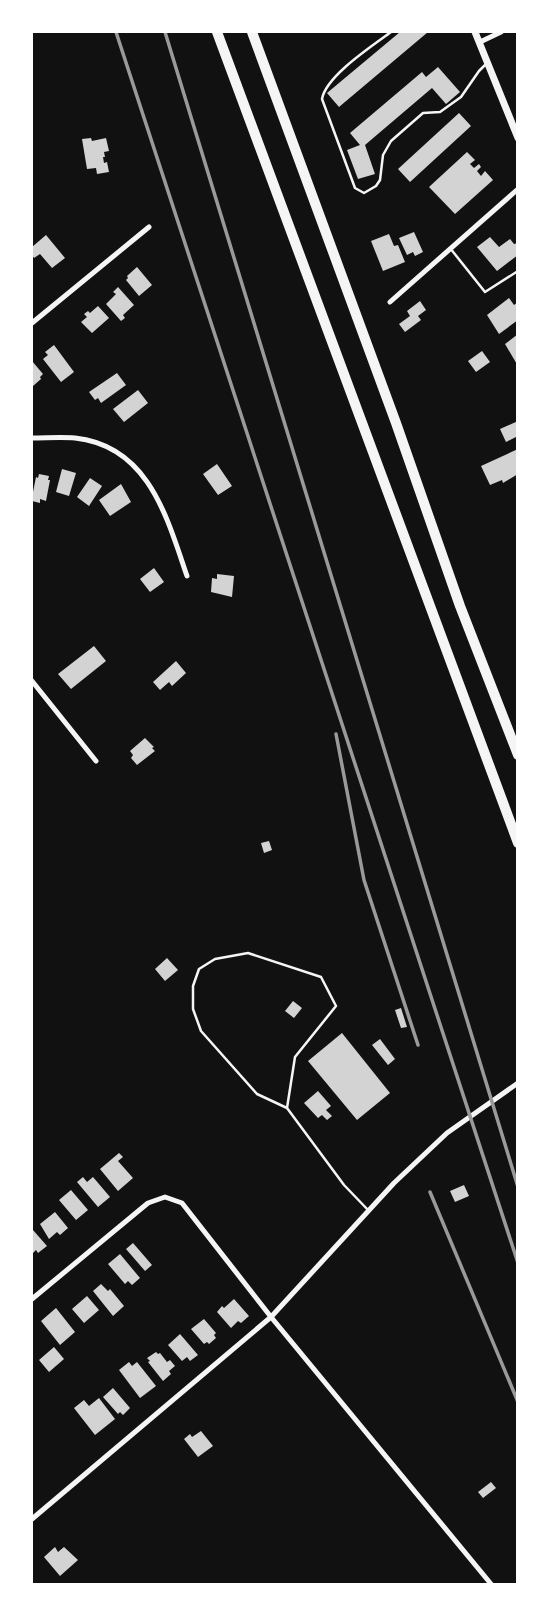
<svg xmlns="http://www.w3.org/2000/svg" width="549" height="1616" font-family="Lora,serif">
  <rect width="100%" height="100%" fill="#111"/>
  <path fill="#d3d3d3" d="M 400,32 L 428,32 L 339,107 L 327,93 Z
    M 438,67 L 460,92 L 446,104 L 432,88 L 365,145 L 375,174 L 358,179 L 347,150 L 360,145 L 350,133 L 422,72 L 426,77 Z
    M 459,113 L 471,126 L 410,182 L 398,169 Z
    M 91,138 L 92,141 L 106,138 L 109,151 L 104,152 L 105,157 L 103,157 L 104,163 L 107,162 L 109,172 L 97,174 L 96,168 L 87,169 L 82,139 Z
    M 467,152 L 475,160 L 470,164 L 474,168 L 479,164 L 481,167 L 477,171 L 481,176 L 485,171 L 493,180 L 455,214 L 429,187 Z
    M 414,232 L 423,252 L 415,256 L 413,252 L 407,255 L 399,238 Z
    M 389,234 L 394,246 L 398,245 L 405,262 L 383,271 L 371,241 Z
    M 46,235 L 65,258 L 52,268 L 40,254 L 34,258 L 32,255 L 32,247 Z
    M 490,237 L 499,247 L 510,239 L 514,244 L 518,243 L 518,255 L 497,271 L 477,247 Z
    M 137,267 L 152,285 L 139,296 L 126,280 L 128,278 L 127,276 Z
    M 118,287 L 134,305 L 123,315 L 125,318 L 121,321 L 106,304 L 116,294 L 113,292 Z
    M 509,298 L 514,305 L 518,302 L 518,320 L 499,334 L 487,315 Z
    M 420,301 L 426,310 L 418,316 L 421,320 L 405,332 L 399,324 L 410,316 L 407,311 Z
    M 98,306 L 109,318 L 92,333 L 81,322 L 87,317 L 84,314 L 88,311 L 90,313 Z
    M 518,334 L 518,366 L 505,344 Z
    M 54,345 L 74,372 L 61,382 L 43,359 L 48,355 L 45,352 Z
    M 482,351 L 490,362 L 476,372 L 468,361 Z
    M 32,361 L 43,374 L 40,377 L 41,379 L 33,386 Z
    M 117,373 L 126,385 L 101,403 L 98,398 L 95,400 L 89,392 Z
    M 138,390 L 148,403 L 124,422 L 113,409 Z
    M 518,421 L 518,436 L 506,442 L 500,429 Z
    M 518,449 L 518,474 L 503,483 L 502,480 L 490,485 L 481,466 Z
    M 217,464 L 232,486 L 218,495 L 203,474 Z
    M 62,469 L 76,473 L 69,496 L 56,492 Z
    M 39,474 L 49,476 L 48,480 L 50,480 L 46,501 L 40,499 L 40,503 L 32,501 L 32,497 L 36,477 L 38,478 Z
    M 90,478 L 102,486 L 89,506 L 77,497 Z
    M 121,484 L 131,502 L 110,516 L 99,500 Z
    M 154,568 L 164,582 L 150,592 L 140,579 Z
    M 217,574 L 234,576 L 232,597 L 211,592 L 212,578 L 217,579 Z
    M 94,646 L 106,661 L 71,689 L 58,674 Z
    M 176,661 L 186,673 L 172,686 L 169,682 L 160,690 L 153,682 Z
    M 145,738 L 154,747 L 152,748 L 155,751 L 137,765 L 131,758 L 133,755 L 130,751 Z
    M 269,841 L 272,850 L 264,853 L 261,843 Z
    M 167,958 L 178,970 L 165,981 L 155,969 Z
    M 293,1001 L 302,1008 L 294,1018 L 285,1011 Z
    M 401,1008 L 407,1027 L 401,1028 L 395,1010 Z
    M 342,1033 L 390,1093 L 357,1120 L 308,1061 Z
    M 380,1039 L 395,1059 L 388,1065 L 372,1045 Z
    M 318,1091 L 331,1106 L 326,1110 L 332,1116 L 327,1120 L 322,1115 L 318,1118 L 304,1103 Z
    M 119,1153 L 123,1157 L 118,1161 L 133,1178 L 118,1191 L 100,1169 Z
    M 83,1177 L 87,1182 L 93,1177 L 110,1197 L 98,1207 L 77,1182 Z
    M 464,1185 L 469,1196 L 455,1202 L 450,1191 Z
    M 71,1190 L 88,1210 L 76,1220 L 59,1200 Z
    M 55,1212 L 68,1228 L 60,1235 L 57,1232 L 49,1239 L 40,1224 Z
    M 33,1230 L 47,1246 L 38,1253 L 36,1250 L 32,1254 Z
    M 133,1243 L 152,1265 L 145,1271 L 126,1249 Z
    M 120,1254 L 140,1278 L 132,1285 L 128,1281 L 125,1284 L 108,1264 Z
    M 101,1284 L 108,1291 L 110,1289 L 124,1306 L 113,1316 L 93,1291 Z
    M 87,1296 L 99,1310 L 84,1323 L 72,1309 Z
    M 234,1299 L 249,1316 L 241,1323 L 238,1321 L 231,1328 L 217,1312 L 222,1306 L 224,1308 Z
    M 56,1308 L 75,1332 L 60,1345 L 41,1321 Z
    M 204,1319 L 216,1333 L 214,1335 L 216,1338 L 209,1344 L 207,1342 L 204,1344 L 191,1329 Z
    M 180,1334 L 198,1355 L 190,1361 L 187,1357 L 182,1361 L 168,1345 Z
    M 54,1347 L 64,1359 L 49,1372 L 39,1360 Z
    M 156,1352 L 158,1354 L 160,1353 L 167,1362 L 170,1360 L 175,1366 L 169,1371 L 171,1374 L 163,1381 L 148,1362 L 150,1361 L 147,1358 Z
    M 129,1362 L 132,1366 L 137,1362 L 156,1386 L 140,1398 L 119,1370 Z
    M 113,1388 L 130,1408 L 123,1415 L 120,1412 L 118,1414 L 103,1397 Z
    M 99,1398 L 115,1419 L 95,1435 L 74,1408 L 84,1400 L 89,1406 Z
    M 201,1431 L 213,1446 L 198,1457 L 184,1439 L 190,1434 L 192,1437 Z
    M 491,1482 L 496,1488 L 483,1498 L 478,1492 Z
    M 55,1547 L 58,1552 L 64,1547 L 78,1560 L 60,1576 L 44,1557 Z"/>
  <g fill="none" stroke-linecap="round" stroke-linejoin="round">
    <path stroke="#f5f5f5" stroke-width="2.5" d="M 391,32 C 372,46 326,76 322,99 L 355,188 L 364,193 L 376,186 L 380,180 L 383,155 L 391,141 L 423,113 L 440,112 L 461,97 L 479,71 L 487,63
      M 450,248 L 485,292 L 518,271
      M 287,1108 L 257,1094 L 201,1031 L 193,1009 L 193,986 L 199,969 L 215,959 L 248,953 L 321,977 L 336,1006 L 295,1057 L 287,1108 L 344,1185 L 369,1211"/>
    <path stroke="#f5f5f5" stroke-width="5" d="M 480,42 L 501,32
      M 390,302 L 518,189
      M 32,323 L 149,227
      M 32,438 C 46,438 61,437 75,438 C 149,446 167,518 187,576
      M 32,681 L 96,761
      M 32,1299 L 148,1203 L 165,1197 L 182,1203 L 271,1317 L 491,1584
      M 32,1519 L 271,1317 L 394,1183 L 447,1133 L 518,1083"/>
    <path stroke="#f5f5f5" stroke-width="7" d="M 475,32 L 518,138"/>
    <path stroke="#f5f5f5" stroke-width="10" d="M 217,32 L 518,843
      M 252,32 L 396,423 L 460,606 L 518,755"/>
    <path stroke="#9a9a9a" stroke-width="3.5" d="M 116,32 L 518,1263
      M 165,32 L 518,1187
      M 336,734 L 364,880 L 418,1045
      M 430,1192 L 518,1402"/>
  </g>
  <rect width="549" height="1616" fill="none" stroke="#ffffff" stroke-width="66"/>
</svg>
